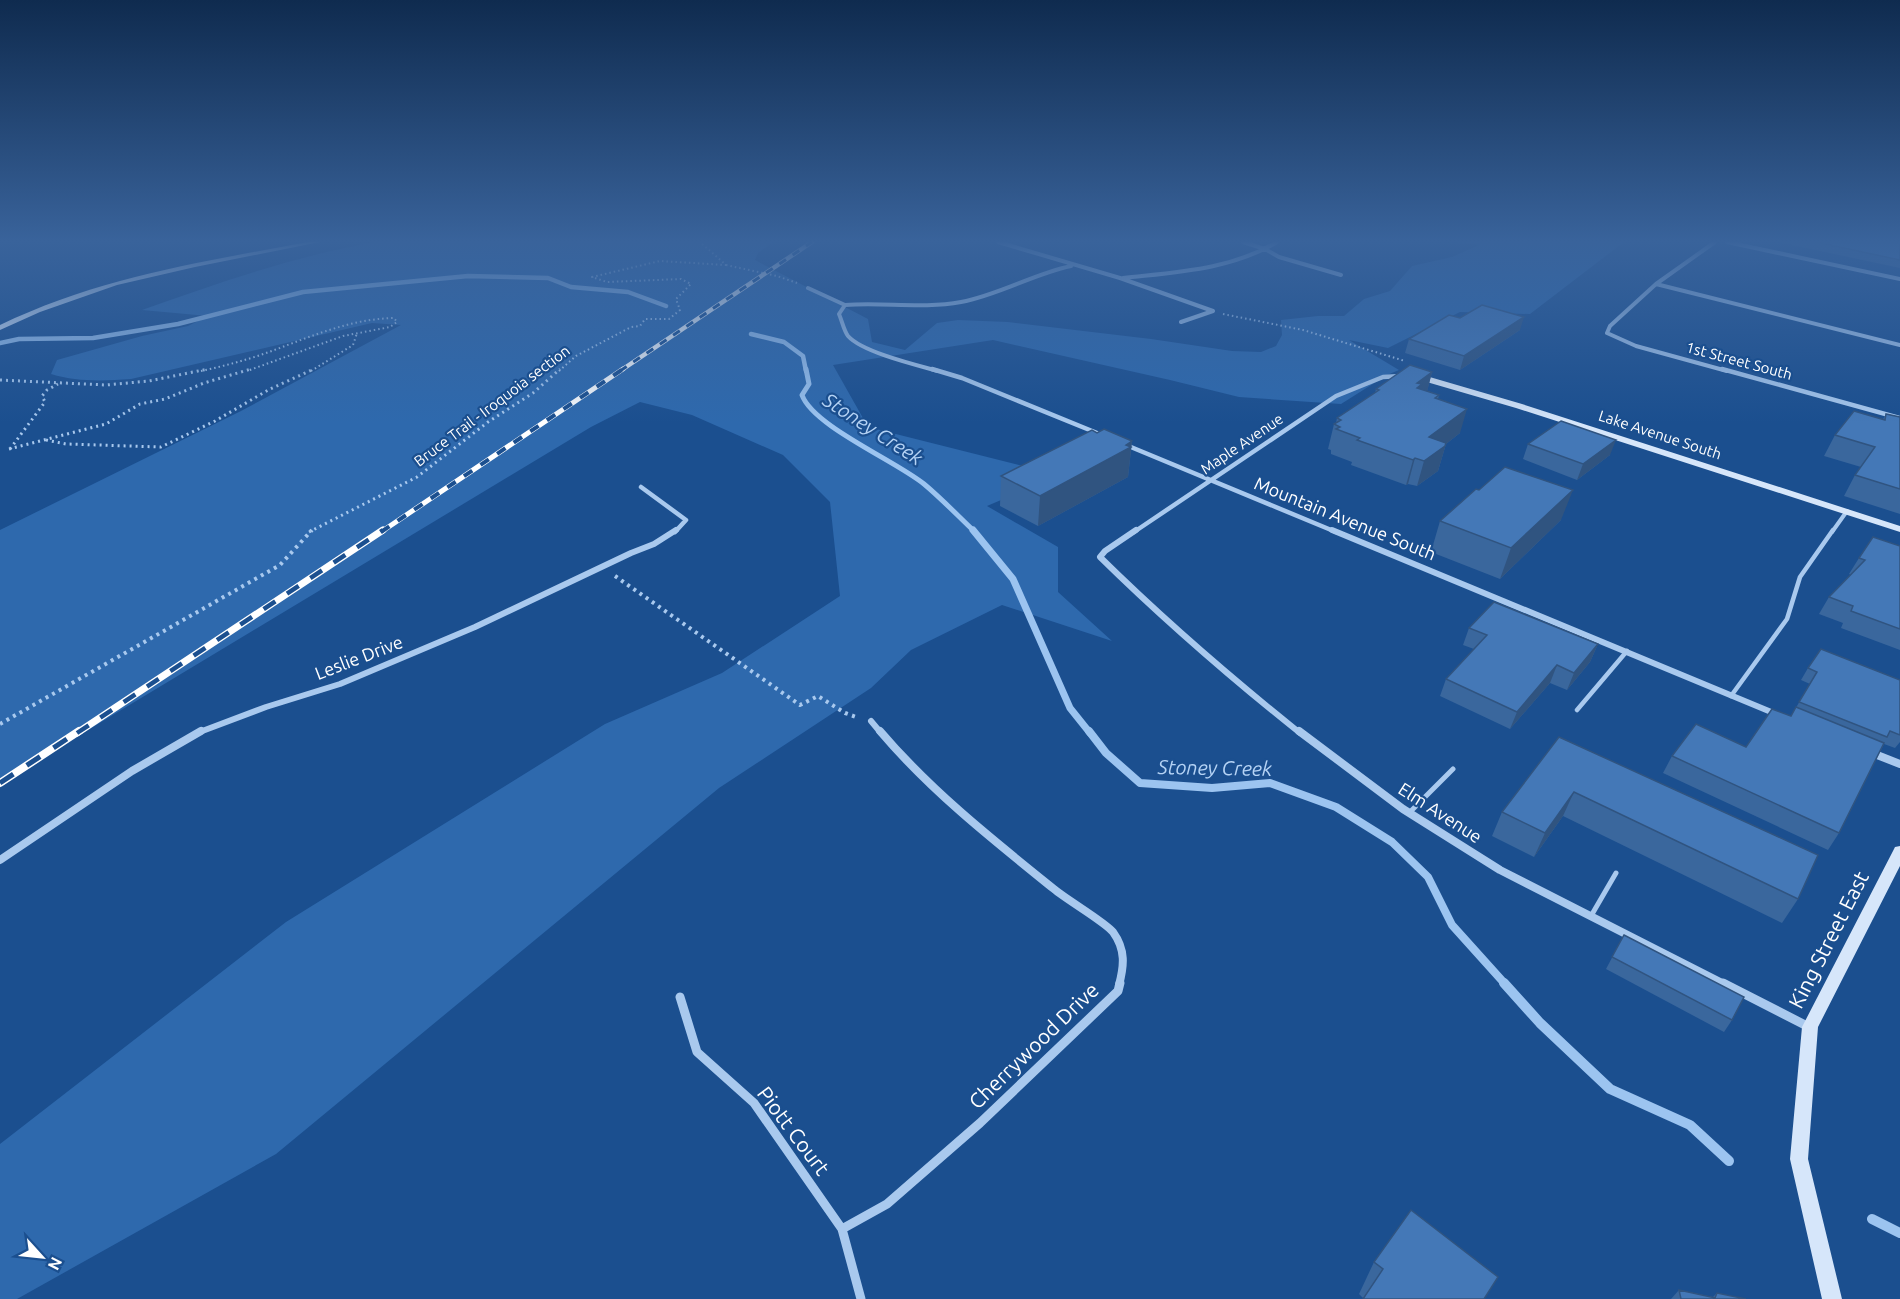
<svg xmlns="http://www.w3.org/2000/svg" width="1900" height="1299" font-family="Ubuntu,sans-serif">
  <rect width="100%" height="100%" fill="#1b4f8f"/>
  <path fill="#2e69ad" d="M 375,242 L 773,242 L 758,253 L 755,260 L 868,319 L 872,342 L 905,350 L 937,323 L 958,320 L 1008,322 L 1151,339 L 1232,351 L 1261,352 L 1276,346 L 1282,335 L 1281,320 L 1318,316 L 1344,316 L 1364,299 L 1390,291 L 1412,266 L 1452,257 L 1479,245 L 1455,242 L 1624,242 L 1530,314 L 1460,312 L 1388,348 L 1349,340 L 1399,370 L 1387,375 L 1341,404 L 1239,397 L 1170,380 L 993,340 L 833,365 L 868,427 L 1027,467 L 1027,489 L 987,506 L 1058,547 L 1058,592 L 1112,641 L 1002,605 L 911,650 L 871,688 L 719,788 L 276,1154 L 17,1299 L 0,1299 L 0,1144 L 286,922 L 605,724 L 722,673 L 840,596 L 830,502 L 783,455 L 692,415 L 640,402 L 591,427 L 0,783 L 0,530 L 241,411 L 401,325 L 372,323 L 131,379 C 103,381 77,382 51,374 L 57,360 L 142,336 L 188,326 L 208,316 L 142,310 C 218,283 295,256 375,242 Z"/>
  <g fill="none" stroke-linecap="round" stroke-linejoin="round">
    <path stroke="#9cc4f0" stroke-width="4.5" d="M 751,334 L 784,342 L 803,356 L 806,371
      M 0,343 L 19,339 L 93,338 L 178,324 L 303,292 L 468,276 L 548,278 L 571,287 L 628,292 L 666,306"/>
    <path stroke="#9cc4f0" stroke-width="5" d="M 806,369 L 809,384 L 802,395 C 813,426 896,461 924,484 C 942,499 958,516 975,532"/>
    <path stroke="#9cc4f0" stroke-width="7" d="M 973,530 L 1013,579 L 1070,708 L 1090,733"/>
    <path stroke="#9cc4f0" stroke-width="8" d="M 1089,731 L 1106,753 L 1140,783 L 1212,788 L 1270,783 L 1336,807 L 1392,842 L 1428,877 L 1452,925 L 1506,985"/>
    <path stroke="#9cc4f0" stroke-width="10" d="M 1504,983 L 1540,1023 L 1610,1089 L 1690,1125 L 1729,1161
      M 1872,1219 L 1900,1233"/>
    <path stroke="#a9c9ee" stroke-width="2" stroke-dasharray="1.5 3" stroke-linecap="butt" d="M 726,265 L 777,276 L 797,283
      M 1223,314 L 1303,330 L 1405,361
      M 201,371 C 224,366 247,360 269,352 C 310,337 349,319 394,318 L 397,322 L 390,327 L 343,336 L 247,371
      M 311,371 L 353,345 L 357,333
      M 559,371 L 576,356 L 631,327 L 640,326 L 645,319 L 669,319 L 680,310 L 676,299 L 691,284 L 681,279 L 607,282 L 592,277 L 660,261 L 726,265 L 700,242"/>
    <path stroke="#a9c9ee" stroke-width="3" stroke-dasharray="2 4" stroke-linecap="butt" d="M 0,380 L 106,385 L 149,381 L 208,369
      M 46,440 L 66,444 L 161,447 L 215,421 L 270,389 L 314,369
      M 9,449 L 106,424 L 140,404 L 165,399 L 204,383 L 251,369
      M 10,449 L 45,402 L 42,396 L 47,390 L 58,384
      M 309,532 L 417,477 L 488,422 L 533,393 L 560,369"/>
    <path stroke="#a9c9ee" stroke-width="4" stroke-dasharray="3 4.5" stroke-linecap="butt" d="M 615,576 L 800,705 L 818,696 L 845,713 L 859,718
      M 0,724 L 280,565 L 312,530"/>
    <path stroke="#a9c9ee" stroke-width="4" d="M 1832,532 L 1847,511"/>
    <path stroke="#a9c9ee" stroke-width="4.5" d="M 1731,696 L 1787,619 L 1800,577 L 1833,530
      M 1577,710 L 1627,651"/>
    <path stroke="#a9c9ee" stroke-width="5" d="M 1409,813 L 1453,769
      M 1591,916 L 1616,873"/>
    <path stroke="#a9c9ee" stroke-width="4" d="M 998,242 L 1120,278 L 1213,311 L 1181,322
      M 1243,242 L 1265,249 L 1279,257 L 1341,275
      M 1715,242 L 1656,284 L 1610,326 L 1607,333 L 1636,346 L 1727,371
      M 1727,242 L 1900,279
      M 1123,278 C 1176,272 1230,270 1277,242
      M 1656,284 L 1900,345
      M 808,288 L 845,305 L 839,314 C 842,321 844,331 848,336 C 862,352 916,365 938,371
      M 845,305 C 883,302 923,309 961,302 C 999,295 1033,274 1071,266"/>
    <path stroke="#a9c9ee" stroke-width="4.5" d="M 932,369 L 962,378 L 1097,433
      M 1722,369 L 1900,418
      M 1126,445 L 1336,532
      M 641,487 L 686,520 L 675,532
      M 1134,532 L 1336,396 L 1383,377 L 1401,376"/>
    <path stroke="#a9c9ee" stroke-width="6" d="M 1136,530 L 1105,551 L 1100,557 C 1164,620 1230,677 1300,733
      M 1332,530 L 1776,714
      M 871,721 L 881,733
      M 197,733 L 266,707 L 340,684 L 475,627 L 631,553 L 654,544 L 676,530"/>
    <path stroke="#a9c9ee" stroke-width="8" d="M 880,731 C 931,791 993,840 1054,889 C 1067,900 1105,922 1113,932 C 1126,950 1124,966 1119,985
      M 1299,731 L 1403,809 L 1500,870 L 1726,985
      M 1872,753 L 1900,764
      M 0,860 L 132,771 L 201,731"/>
    <path stroke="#a9c9ee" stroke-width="9" d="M 1723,983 L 1809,1027
      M 680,997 L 697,1052 L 754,1103 L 842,1229
      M 861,1299 L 842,1229 L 887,1204 L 980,1123 L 1118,991 L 1120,983"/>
    <path fill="#d6e6fa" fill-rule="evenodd" d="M 308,242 L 320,242 L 195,267 L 117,285 L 40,312 L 0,330 L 0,325 C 100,277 201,262 308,242 Z
      M 1416,373 L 1522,404 L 1900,526 L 1900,532 L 1516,408 L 1413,378 L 1412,376 Z
      M 1900,846 L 1900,866 L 1818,1027 L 1808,1159 L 1842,1299 L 1822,1299 L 1790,1159 L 1802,1027 L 1893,851 L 1895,847 Z"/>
    <defs>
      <path id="rail-far3" d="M 620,371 L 812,242"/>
      <path id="rail-far2" d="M 381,532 L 623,369"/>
      <path id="rail-far1" d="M 77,733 L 383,530"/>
      <path id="rail" d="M 0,783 L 79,731"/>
    </defs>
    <use href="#rail-far3" stroke="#fff" stroke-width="4.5"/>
    <use href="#rail-far2" stroke="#fff" stroke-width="5"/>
    <use href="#rail-far1" stroke="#fff" stroke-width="7"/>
    <use href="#rail" stroke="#fff" stroke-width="8"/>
    <use href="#rail-far3" stroke="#1b4f8f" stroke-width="3" stroke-dasharray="8" stroke-linecap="butt"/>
    <use href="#rail-far2" stroke="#1b4f8f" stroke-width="4" stroke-dasharray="10" stroke-linecap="butt"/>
    <use href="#rail-far1" stroke="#1b4f8f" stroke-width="4.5" stroke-dasharray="14" stroke-linecap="butt"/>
    <use href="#rail" stroke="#1b4f8f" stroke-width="5" stroke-dasharray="16" stroke-linecap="butt"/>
  </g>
  <path fill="#3a679d" d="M 1778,242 L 1900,242 L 1900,268 Z
    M 1460,318 L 1520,330 L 1460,370 L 1405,353 L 1409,339 Z
    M 1432,372 L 1427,391 L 1439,395 L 1438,399 L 1460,433 L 1446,444 L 1438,471 L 1417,486 L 1408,484 L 1406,485 L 1351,465 L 1352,462 L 1331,454 L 1331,450 L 1328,449 L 1334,424 L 1336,423 L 1337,418 L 1375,393 L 1376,389 Z
    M 1886,414 L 1899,417 L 1900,414 L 1900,514 L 1844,496 L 1855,475 L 1861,467 L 1824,456 L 1835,435 L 1883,419 Z
    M 1097,433 L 1132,441 L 1128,477 L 1038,526 L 1000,506 L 1001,476 Z
    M 1528,444 L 1610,455 L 1577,480 L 1523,459 Z
    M 1479,490 L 1561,520 L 1500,579 L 1431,552 L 1440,521 Z
    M 1900,546 L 1900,650 L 1841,628 L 1843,623 L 1819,614 L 1829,597 L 1851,575 L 1849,574 L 1859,558 Z
    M 1469,628 L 1598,644 L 1590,662 L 1567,690 L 1550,683 L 1510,729 L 1440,696 L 1446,679 L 1474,649 L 1463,645 Z
    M 1808,668 L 1900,680 L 1900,742 L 1895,748 L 1884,744 L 1839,833 L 1828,850 L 1663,773 L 1672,756 L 1746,747 L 1791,716 L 1810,684 L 1801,680 Z
    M 1559,737 L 1798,899 L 1782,923 L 1563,816 L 1534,857 L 1492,836 L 1502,812 Z
    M 1624,935 L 1732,1020 L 1724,1032 L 1606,969 Z
    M 1374,1262 L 1485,1299 L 1363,1298 L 1359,1294 Z
    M 1679,1290 L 1713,1297 L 1717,1293 L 1746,1299 L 1671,1299 Z"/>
  <path fill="#305480" d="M 1524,317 L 1520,330 L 1460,370 L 1464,356 Z
    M 1432,372 L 1426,396 L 1410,412 L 1417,383 Z
    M 1467,409 L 1460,433 L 1446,444 L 1438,471 L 1417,486 L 1424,461 L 1429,437 Z
    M 1616,440 L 1610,455 L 1577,480 L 1583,464 Z
    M 1132,441 L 1128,477 L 1038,526 L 1040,496 Z
    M 1415,458 L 1408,484 L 1406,485 L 1413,460 Z
    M 1573,490 L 1561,520 L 1500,579 L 1511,548 Z
    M 1598,644 L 1590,662 L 1567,690 L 1574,673 Z
    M 1557,665 L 1550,683 L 1510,729 L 1517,712 Z
    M 1574,792 L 1563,816 L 1534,857 L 1545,833 Z"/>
  <path fill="#4478b7" stroke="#305480" stroke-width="1.5" d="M 1816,242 L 1900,242 L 1900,260 Z
    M 1482,305 L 1524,317 L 1464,356 L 1409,339 L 1449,315 L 1460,318 Z
    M 1410,365 L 1432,372 L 1417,383 L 1422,384 L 1417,388 L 1439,395 L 1435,398 L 1467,409 L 1429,437 L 1446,443 L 1445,446 L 1424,461 L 1415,458 L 1413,460 L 1357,440 L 1360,438 L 1336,429 L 1340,427 L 1334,424 L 1341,420 L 1337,418 L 1379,390 L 1376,389 Z
    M 1854,411 L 1885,420 L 1886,414 L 1900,417 L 1900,489 L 1855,475 L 1875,447 L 1835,435 Z
    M 1561,421 L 1616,440 L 1583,464 L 1528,444 Z
    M 1104,429 L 1132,441 L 1126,445 L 1131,447 L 1040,496 L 1001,476 L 1092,430 L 1097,433 Z
    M 1505,467 L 1573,490 L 1511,548 L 1440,521 L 1476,489 L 1479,490 Z
    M 1873,537 L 1900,546 L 1900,629 L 1851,611 L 1853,606 L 1829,597 L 1865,560 L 1859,558 Z
    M 1494,602 L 1598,644 L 1574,673 L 1557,665 L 1517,712 L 1446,679 L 1487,635 L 1469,628 Z
    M 1821,649 L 1900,680 L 1900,735 L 1890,731 L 1887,737 L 1799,702 L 1817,672 L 1808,668 Z
    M 1796,707 L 1884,743 L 1839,833 L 1672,756 L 1696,724 L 1746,747 L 1772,709 L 1791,716 Z
    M 1559,737 L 1818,855 L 1798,899 L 1574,792 L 1545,833 L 1502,812 Z
    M 1624,935 L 1744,997 L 1732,1020 L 1612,957 Z
    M 1411,1210 L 1498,1277 L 1484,1299 L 1363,1299 L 1383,1269 L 1374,1262 Z
    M 1679,1290 L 1715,1298 L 1717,1293 L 1746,1299 L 1681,1299 Z"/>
  <linearGradient id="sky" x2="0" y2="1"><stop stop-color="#0f2b4f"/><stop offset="0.57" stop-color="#39639b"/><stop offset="1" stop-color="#39639b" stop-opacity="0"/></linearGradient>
  <rect width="1900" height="423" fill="url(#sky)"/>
  <g text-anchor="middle" stroke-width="4.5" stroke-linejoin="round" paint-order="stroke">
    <g font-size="15" fill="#fff" stroke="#1b4f8f">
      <text transform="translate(1739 361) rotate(15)" y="5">1st Street South</text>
      <text transform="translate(492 406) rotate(-37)" y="5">Bruce Trail - Iroquoia section</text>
      <text transform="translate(1660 435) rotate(18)" y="5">Lake Avenue South</text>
      <text transform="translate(1242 444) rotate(-34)" y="5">Maple Avenue</text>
    </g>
    <g font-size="18" fill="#fff" stroke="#1b4f8f">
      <text transform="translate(1345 519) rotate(22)" y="6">Mountain Avenue South</text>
      <text transform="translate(359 658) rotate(-21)" y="6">Leslie Drive</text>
      <text transform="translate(1440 813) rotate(33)" y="6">Elm Avenue</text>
    </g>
    <g font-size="20" font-style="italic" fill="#b5d3f5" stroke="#1b4f8f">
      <text transform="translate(873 429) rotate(33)" y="7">Stoney Creek</text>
      <text transform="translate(1215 768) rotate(1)" y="7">Stoney Creek</text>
    </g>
    <g font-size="21" fill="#fff" stroke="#1b4f8f">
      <text transform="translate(1829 940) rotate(-63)" y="7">King Street East</text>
      <text transform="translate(1034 1046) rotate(-44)" y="7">Cherrywood Drive</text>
      <text transform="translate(793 1131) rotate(53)" y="7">Piott Court</text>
    </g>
  </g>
  <g transform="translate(42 1257) rotate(117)" stroke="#1b4f8f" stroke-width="4.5" paint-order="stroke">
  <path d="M0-4.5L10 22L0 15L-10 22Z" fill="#ffffff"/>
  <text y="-9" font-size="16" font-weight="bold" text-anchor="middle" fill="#ffffff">N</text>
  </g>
</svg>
